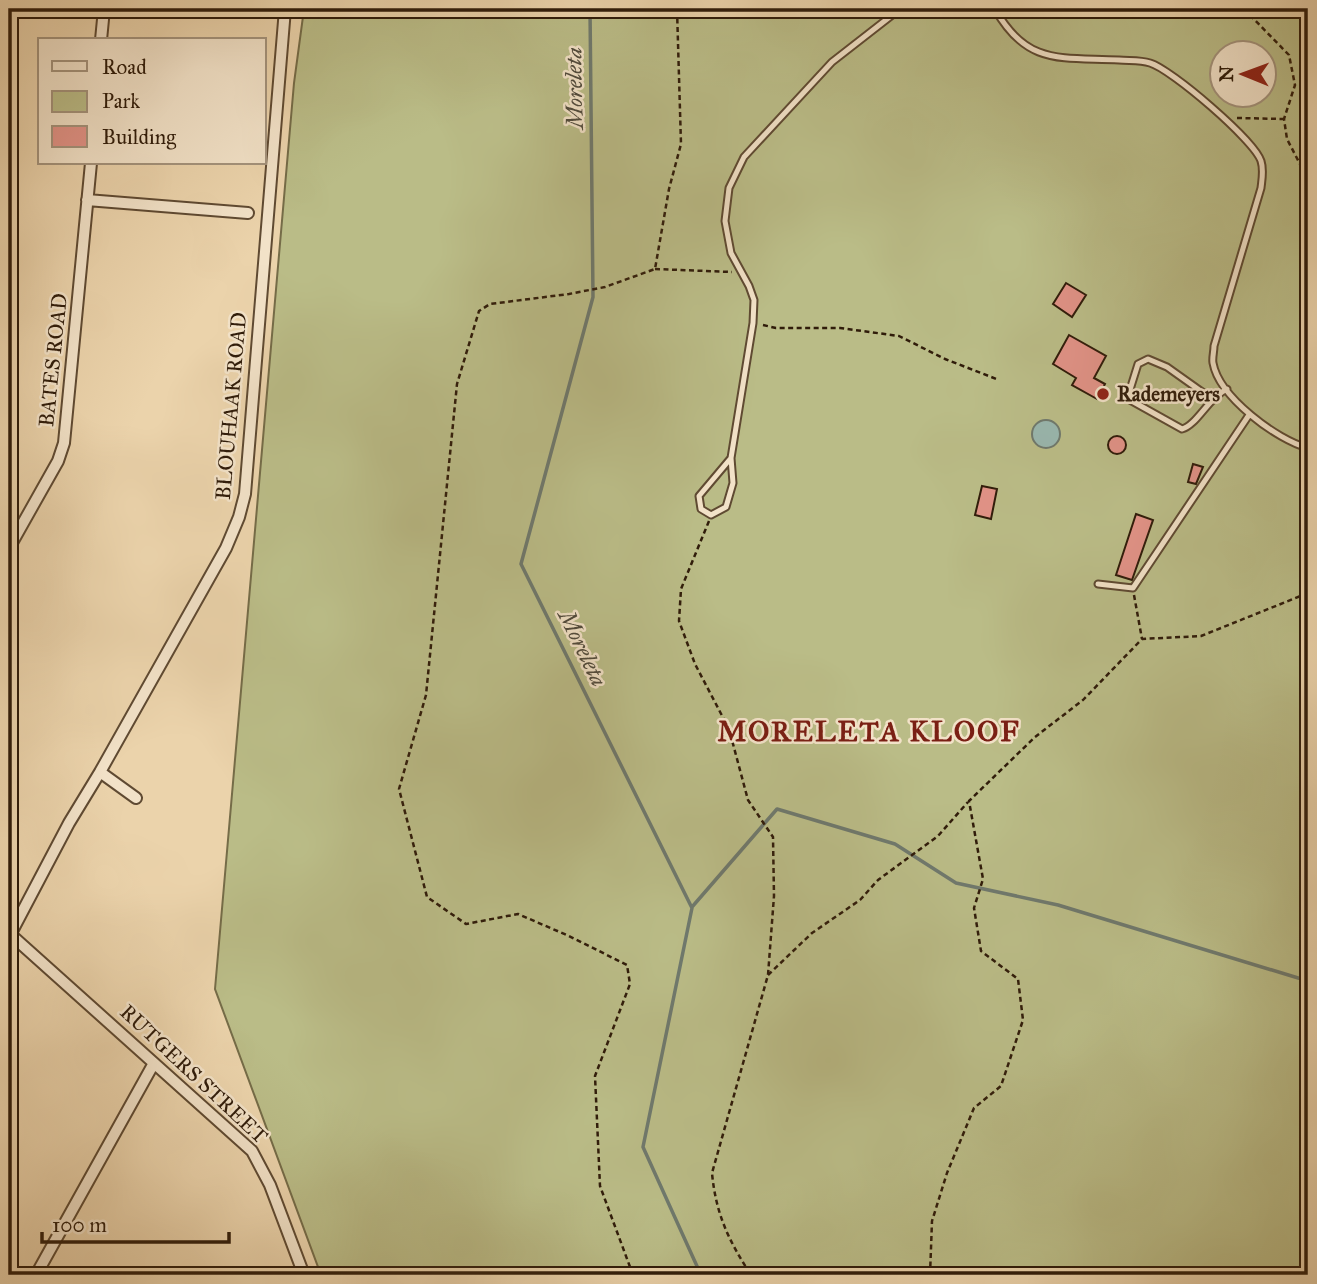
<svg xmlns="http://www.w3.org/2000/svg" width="1317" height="1284" font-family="'IM FELL Great Primer',serif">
  <rect width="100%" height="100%" fill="#ebd3ab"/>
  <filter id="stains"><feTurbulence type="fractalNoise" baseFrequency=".00286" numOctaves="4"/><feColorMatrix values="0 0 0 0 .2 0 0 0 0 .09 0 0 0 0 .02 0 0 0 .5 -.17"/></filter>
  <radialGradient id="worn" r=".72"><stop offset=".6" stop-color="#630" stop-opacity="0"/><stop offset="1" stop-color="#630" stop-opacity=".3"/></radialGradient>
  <path fill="#babc87" stroke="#756c48" stroke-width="2" fill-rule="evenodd" d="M 304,9 L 1308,9 L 1308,1275 L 321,1275 L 215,989 L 294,83 ZM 1222,52 L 1264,52 L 1264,94 L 1222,94 Z"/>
  <path fill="#99b7af" stroke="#6f796d" stroke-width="2" d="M1032 434a14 14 0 1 1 28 0a14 14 0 1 1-28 0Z"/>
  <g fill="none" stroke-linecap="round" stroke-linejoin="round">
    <path stroke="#6f796d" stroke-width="3.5" d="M 590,9 L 593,297 L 521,564 L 692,908 L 643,1147 L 701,1275
      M 692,907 L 777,809 L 895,844 L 956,883 L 1058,905 L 1308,981"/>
  </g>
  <path fill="#e29388" stroke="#301c0a" stroke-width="2" d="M 1066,283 L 1086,295 L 1072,317 L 1053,304 Z
    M 1069,335 L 1106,356 L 1094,378 L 1105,384 L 1097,399 L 1072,385 L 1076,378 L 1053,364 Z
    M1108 445a9 9 0 1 1 18 0a9 9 0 1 1-18 0Z
    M 1193,464 L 1203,467 L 1196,484 L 1188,482 Z
    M 982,486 L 997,489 L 991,519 L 975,515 Z
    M 1136,514 L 1153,520 L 1132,580 L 1116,575 Z"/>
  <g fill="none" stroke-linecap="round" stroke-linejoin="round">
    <defs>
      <path id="service" d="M 995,9 C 1027,66 1061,57 1119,60 C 1129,61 1140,60 1150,63 C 1171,69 1254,140 1261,161 C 1264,170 1262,179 1261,188 L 1214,346 C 1214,352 1212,358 1213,363 C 1219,397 1277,440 1308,448
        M 1212,399 L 1167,367 L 1148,359 L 1138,364 L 1128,396 L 1130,400 L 1182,429 C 1197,425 1208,398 1227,389
        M 731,458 L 699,496 L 701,509 L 711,515 L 726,507 L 733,483 L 731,458 L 753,323 L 754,300 L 749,286 L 731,253 L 725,221 L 729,188 L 744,157 L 832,62 L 900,9
        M 1098,584 L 1133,588 L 1249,415"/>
      <path id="minor" d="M 101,40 L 104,9
        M 87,200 L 248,213
        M 9,548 L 58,461 L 64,443 L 91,163
        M 100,772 L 136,798
        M 10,934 L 252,1151 L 270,1185 L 304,1275
        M 9,937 L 69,823 L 100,772 L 226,548 L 239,517 L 245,494 L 285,9
        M 36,1275 L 154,1063"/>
    </defs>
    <use href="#service" stroke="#5f4a32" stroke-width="9"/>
    <use href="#minor" stroke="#5f4a32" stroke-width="14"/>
    <path stroke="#301c0a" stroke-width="2.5" stroke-dasharray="5 3.5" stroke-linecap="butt" d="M 1244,9 L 1289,55 L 1295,85 L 1284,119 L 1287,139 L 1301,166 L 1308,237
      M 1237,118 L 1283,119
      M 655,269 L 732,272
      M 763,325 L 776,328 L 840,328 L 899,336 L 945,359 L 999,380
      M 709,521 L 681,589 L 679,621 L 695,664 L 729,729 L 748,800 L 773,837 L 774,896 L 768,975 L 712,1173 C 716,1215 729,1241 751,1275
      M 1134,595 L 1142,639
      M 768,975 L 812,933 L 860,900 L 878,880 L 938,836 L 968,802
      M 633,1275 L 600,1186 L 595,1076 L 630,984 L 627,965 L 569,936 L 518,914 L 466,924 L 427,897 L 399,789 L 426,695 L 457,384 L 479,311 L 490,304 L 569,294 L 605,287 L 655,269 L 669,189 L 681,144 L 677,9
      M 930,1275 L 932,1221 L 947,1173 L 974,1108 L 1001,1086 L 1023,1020 L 1018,979 L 981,951 L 974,908 L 983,879 L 969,801 L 1035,737 L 1083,700 L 1142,639 L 1201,636 L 1308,593"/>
    <use href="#service" stroke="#f2e2c8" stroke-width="5"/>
    <use href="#minor" stroke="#f2e2c8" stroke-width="10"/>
  </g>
  <circle fill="#8f2418" stroke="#f2e2c8" stroke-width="2.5" cx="1103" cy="394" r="7"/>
  <g text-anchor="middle" stroke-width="5" stroke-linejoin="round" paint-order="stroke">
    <g font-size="21" fill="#301c0a" stroke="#f2e2c8">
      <text transform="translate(53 360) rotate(-84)" y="7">BATES ROAD</text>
      <text transform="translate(231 406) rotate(-85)" y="7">BLOUHAAK ROAD</text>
      <text transform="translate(194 1074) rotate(43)" y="7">RUTGERS STREET</text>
    </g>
    <g font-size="21" font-weight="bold" fill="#301c0a" stroke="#f2e2c8" text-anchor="start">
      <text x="1117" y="401">Rademeyers</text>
    </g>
    <g font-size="23" font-style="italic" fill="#504a3c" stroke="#f2e2c8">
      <text transform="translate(574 88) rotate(-91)" y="8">Moreleta</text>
      <text transform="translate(583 648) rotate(64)" y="8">Moreleta</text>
    </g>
    <g font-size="28" font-weight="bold" letter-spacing="2" fill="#7a1f14" stroke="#f2e2c8">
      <text x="869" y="741">MORELETA KLOOF</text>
    </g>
  </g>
  <rect width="1317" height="1284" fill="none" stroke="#ebd3ab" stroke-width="35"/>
  <rect x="10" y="10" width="1296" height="1263" fill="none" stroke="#301c0a" stroke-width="3.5"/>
  <rect x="18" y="18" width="1282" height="1249" fill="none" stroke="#301c0a" stroke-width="2"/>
  <rect x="38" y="38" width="228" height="126" fill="#f2e2c8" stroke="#a4937c" stroke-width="2"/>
  <rect x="52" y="61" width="35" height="10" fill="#f2e2c8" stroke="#a4937c" stroke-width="2"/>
  <text x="102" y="74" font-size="21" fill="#301c0a">Road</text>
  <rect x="52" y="91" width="35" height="21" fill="#babc87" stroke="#a4937c" stroke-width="2"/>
  <text x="102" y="108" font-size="21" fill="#301c0a">Park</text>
  <rect x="52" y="126" width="35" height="21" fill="#e29388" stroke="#a4937c" stroke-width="2"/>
  <text x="102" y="144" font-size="21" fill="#301c0a">Building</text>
  <g transform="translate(1243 74) rotate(271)"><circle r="33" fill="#f2e2c8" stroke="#a4937c" stroke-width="2"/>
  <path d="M0-5L12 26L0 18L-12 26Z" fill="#8f2418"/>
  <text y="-10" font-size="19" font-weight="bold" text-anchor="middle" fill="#301c0a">N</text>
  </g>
  <path d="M42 1232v10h187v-10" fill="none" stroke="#301c0a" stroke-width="3.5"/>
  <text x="52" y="1232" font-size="21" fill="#301c0a" stroke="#f2e2c8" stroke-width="5" paint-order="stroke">100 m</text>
  <rect width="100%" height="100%" filter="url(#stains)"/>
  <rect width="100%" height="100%" fill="url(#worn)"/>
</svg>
